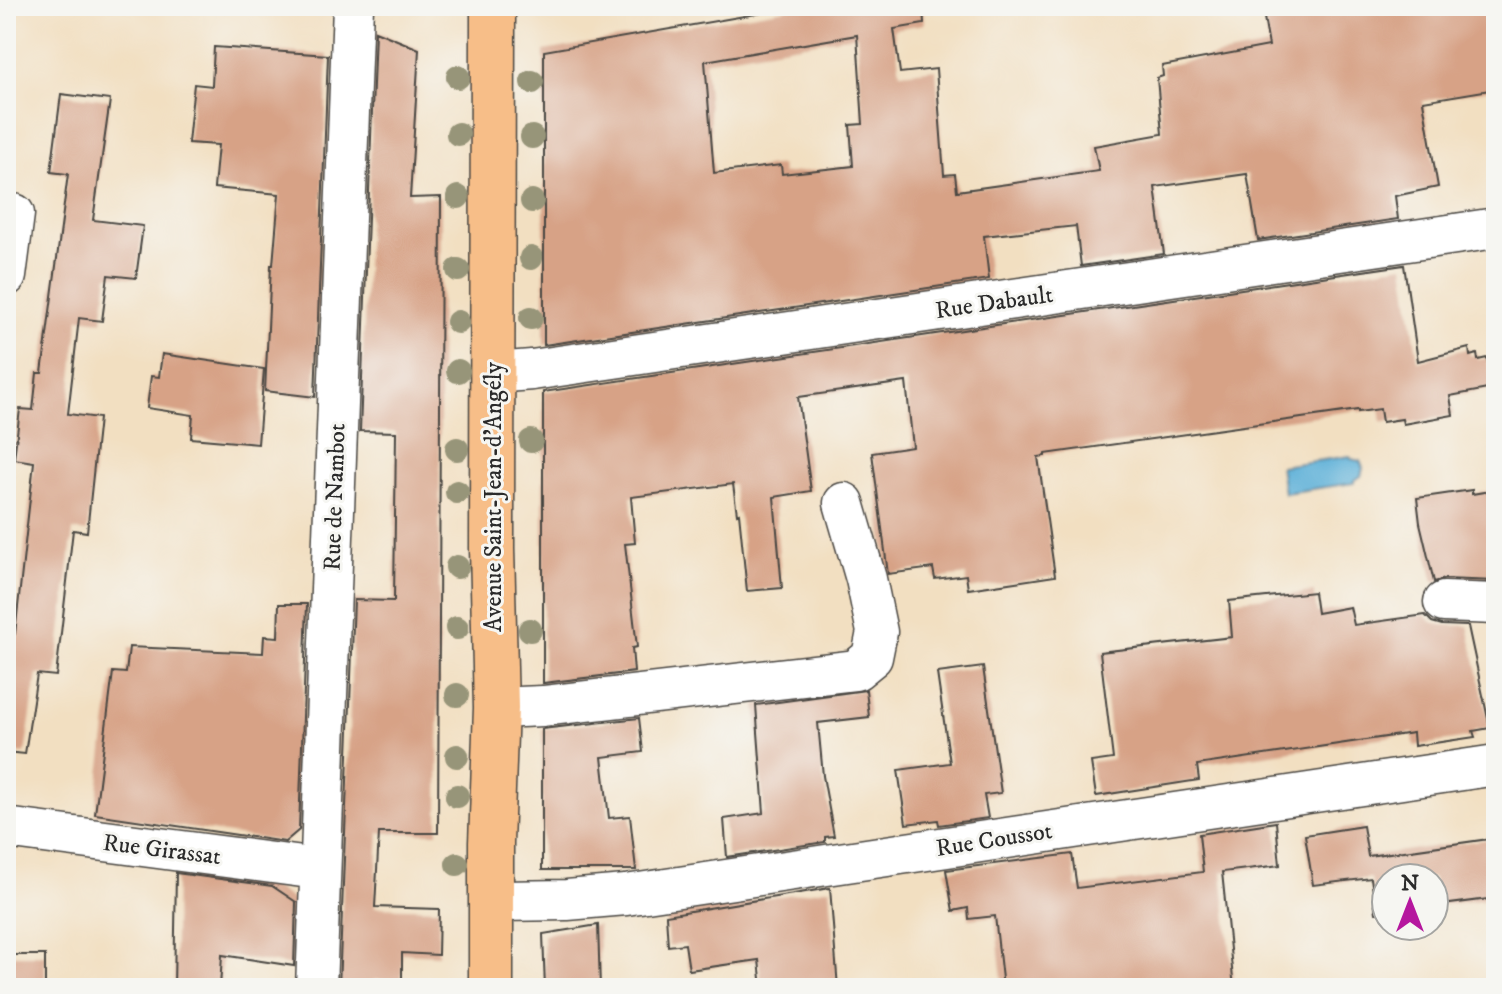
<svg xmlns="http://www.w3.org/2000/svg" width="1502" height="994" font-family="'IM FELL DW Pica',serif">
  <rect width="100%" height="100%" fill="#f6f6f2"/>
  <filter id="ink" filterUnits="userSpaceOnUse"><feTurbulence type="fractalNoise" baseFrequency=".0125" numOctaves="2"/><feDisplacementMap in="SourceGraphic" scale="16" xChannelSelector="R" yChannelSelector="G"/><feConvolveMatrix kernelMatrix="1 2 1 2 8 2 1 2 1" color-interpolation-filters="sRGB"/></filter>
  <filter id="wash" filterUnits="userSpaceOnUse"><feTurbulence type="fractalNoise" baseFrequency=".006" numOctaves="4" result="noise"/><feDisplacementMap in="SourceGraphic" scale="32" xChannelSelector="R" yChannelSelector="G"/><feGaussianBlur stdDeviation="1.8" result="paint"/><feColorMatrix in="noise" values="0 0 0 0 0 0 0 0 0 0 0 0 0 0 0 0 0 1.4 0 .05"/><feComposite in="paint" operator="in"/></filter>
  <g filter="url(#wash)">
    <rect width="100%" height="100%" fill="#f2dfc1"/>
    <path fill="#5db0d8" stroke="#446e82" stroke-width="2" d="M 1350,456 L 1351,459 L 1360,461 L 1363,468 L 1361,476 L 1354,480 L 1354,483 L 1284,493 L 1280,466 Z"/>
    <g id="blocks">
      <path fill="#d7a286" fill-rule="evenodd" d="M 802,6 L 923,6 L 924,24 L 894,29 L 900,73 L 936,69 L 944,175 L 955,174 L 957,191 L 1099,171 L 1094,146 L 1162,134 L 1157,78 L 1163,76 L 1162,66 L 1269,46 L 1262,6 L 1496,6 L 1496,89 L 1423,101 L 1438,187 L 1395,196 L 1398,219 L 1258,240 L 1247,174 L 1155,187 L 1164,254 L 1081,266 L 1076,226 L 984,236 L 989,279 L 544,345 L 544,51 ZM 857,35 L 863,124 L 850,125 L 853,166 L 782,174 L 781,165 L 714,173 L 705,61 Z
        M 375,31 L 419,49 L 410,198 L 441,197 L 438,833 L 379,833 L 375,907 L 439,909 L 438,955 L 402,953 L 402,980 L 374,980 L 367,988 L 339,988 L 354,600 L 394,601 L 396,432 L 360,431 Z
        M 214,47 L 328,55 L 315,397 L 265,391 L 271,265 L 273,265 L 279,194 L 214,188 L 218,145 L 188,143 L 194,84 L 212,86 Z
        M 61,94 L 110,100 L 93,220 L 143,226 L 136,278 L 108,275 L 102,321 L 79,318 L 68,414 L 99,418 L 87,532 L 73,530 L 56,676 L 37,674 L 25,754 L 6,752 L 6,633 L 15,634 L 34,462 L 14,459 L 20,409 L 33,410 L 37,373 L 42,373 L 68,174 L 51,172 Z
        M 1404,265 L 1418,361 L 1469,348 L 1470,356 L 1477,354 L 1478,360 L 1487,358 L 1493,388 L 1450,396 L 1453,415 L 1403,424 L 1402,419 L 1382,422 L 1380,409 L 1358,412 L 1358,410 L 1045,454 L 1045,456 L 1038,457 L 1055,576 L 968,589 L 966,575 L 935,579 L 933,568 L 888,574 L 872,453 L 913,447 L 906,382 L 798,397 L 811,491 L 774,497 L 782,588 L 747,591 L 739,513 L 737,514 L 733,484 L 631,497 L 635,543 L 625,544 L 637,647 L 632,648 L 634,672 L 543,683 L 543,392 Z
        M 162,354 L 264,369 L 258,444 L 191,438 L 193,415 L 147,408 L 151,376 L 159,377 Z
        M 1472,490 L 1472,494 L 1496,490 L 1496,581 L 1445,579 L 1434,582 L 1420,523 L 1417,498 Z
        M 1314,592 L 1317,613 L 1350,607 L 1354,625 L 1425,615 L 1432,622 L 1442,625 L 1468,626 L 1490,728 L 1473,731 L 1475,737 L 1414,746 L 1413,733 L 1197,765 L 1199,780 L 1096,796 L 1091,762 L 1113,759 L 1100,652 L 1232,637 L 1229,601 Z
        M 279,604 L 307,604 L 299,830 L 285,842 L 95,814 L 113,672 L 126,673 L 129,647 L 263,653 L 264,636 L 278,637 Z
        M 983,667 L 1001,793 L 984,795 L 988,818 L 939,825 L 938,820 L 906,824 L 898,770 L 950,763 L 937,673 Z
        M 866,690 L 869,717 L 818,723 L 823,776 L 834,836 L 825,837 L 825,842 L 727,857 L 724,819 L 764,813 L 756,705 Z
        M 639,718 L 643,752 L 602,757 L 609,818 L 630,816 L 636,870 L 542,870 L 542,729 Z
        M 1276,822 L 1280,865 L 1222,872 L 1234,988 L 1003,988 L 995,916 L 969,919 L 968,908 L 953,911 L 946,870 L 1072,854 L 1077,888 L 1203,872 L 1199,834 Z
        M 1363,826 L 1368,856 L 1496,838 L 1496,898 L 1434,906 L 1434,878 L 1386,878 L 1386,912 L 1376,913 L 1371,878 L 1313,885 L 1305,835 Z
        M 176,873 L 272,886 L 296,902 L 294,966 L 222,955 L 220,988 L 174,988 Z
        M 830,888 L 838,988 L 762,988 L 759,960 L 689,970 L 685,944 L 668,946 L 666,915 Z
        M 598,925 L 600,988 L 545,988 L 543,934 Z
        M 12,955 L 45,955 L 45,988 L 12,988 Z"/>
    </g>
  </g>
  <g filter="url(#ink)">
    <use href="#blocks" fill-opacity="0" stroke="#494642" stroke-width="2"/>
    <g fill="none" stroke-linecap="round" stroke-linejoin="round">
      <defs>
        <path id="minor" d="M 6,276 L 14,214
          M 492,373 L 532,370 L 1496,228
          M 1444,602 L 1496,604
          M 496,708 L 543,706 L 856,670 L 872,657 L 877,632 L 866,579 L 844,503
          M 6,828 L 318,869
          M 491,901 L 567,900 L 626,895 L 1496,765
          M 316,988 L 353,6"/>
        <path id="major" d="M 491,988 L 491,843 L 496,708 L 492,548 L 493,6"/>
      </defs>
      <use href="#minor" stroke="#494642" stroke-width="43"/>
      <use href="#major" stroke="#494642" stroke-width="47"/>
      <use href="#minor" stroke="#fff" stroke-width="40"/>
      <use href="#major" stroke="#f7be88" stroke-width="44"/>
    </g>
    <g fill="#979579">
      <circle cx="458" cy="77" r="12"/>
      <circle cx="532" cy="82" r="12"/>
      <circle cx="458" cy="134" r="12"/>
      <circle cx="532" cy="137" r="12"/>
      <circle cx="458" cy="197" r="12"/>
      <circle cx="532" cy="201" r="12"/>
      <circle cx="531" cy="258" r="12"/>
      <circle cx="458" cy="270" r="12"/>
      <circle cx="531" cy="318" r="12"/>
      <circle cx="458" cy="322" r="12"/>
      <circle cx="458" cy="371" r="12"/>
      <circle cx="531" cy="441" r="12"/>
      <circle cx="457" cy="449" r="12"/>
      <circle cx="457" cy="492" r="12"/>
      <circle cx="457" cy="567" r="12"/>
      <circle cx="457" cy="628" r="12"/>
      <circle cx="530" cy="630" r="12"/>
      <circle cx="457" cy="695" r="12"/>
      <circle cx="457" cy="756" r="12"/>
      <circle cx="457" cy="796" r="12"/>
      <circle cx="457" cy="864" r="12"/>
    </g>
  </g>
  <g text-anchor="middle" stroke-width="6" stroke-linejoin="round" paint-order="stroke">
    <g font-size="24" fill="#2b2b2b" stroke="#f6f6f2">
      <text transform="translate(994 302) rotate(-8)" y="8">Rue Dabault</text>
      <text transform="translate(334 497) rotate(-88)" y="8">Rue de Nambot</text>
      <text transform="translate(493 497) rotate(-90)" y="8">Avenue Saint-Jean-d'Angély</text>
      <text transform="translate(994 839) rotate(-9)" y="8">Rue Coussot</text>
      <text transform="translate(162 849) rotate(7)" y="8">Rue Girassat</text>
    </g>
  </g>
  <rect width="1502" height="994" fill="none" stroke="#f6f6f2" stroke-width="32"/>
  <g transform="translate(1410 902)"><circle r="38" fill="#f6f6f2" stroke="#a5a5a2" stroke-width="2"/>
  <path d="M0-6L14 30L0 20L-14 30Z" fill="#b5179e"/>
  <text y="-12" font-size="22" font-weight="bold" text-anchor="middle" fill="#2b2b2b">N</text>
  </g>
</svg>
